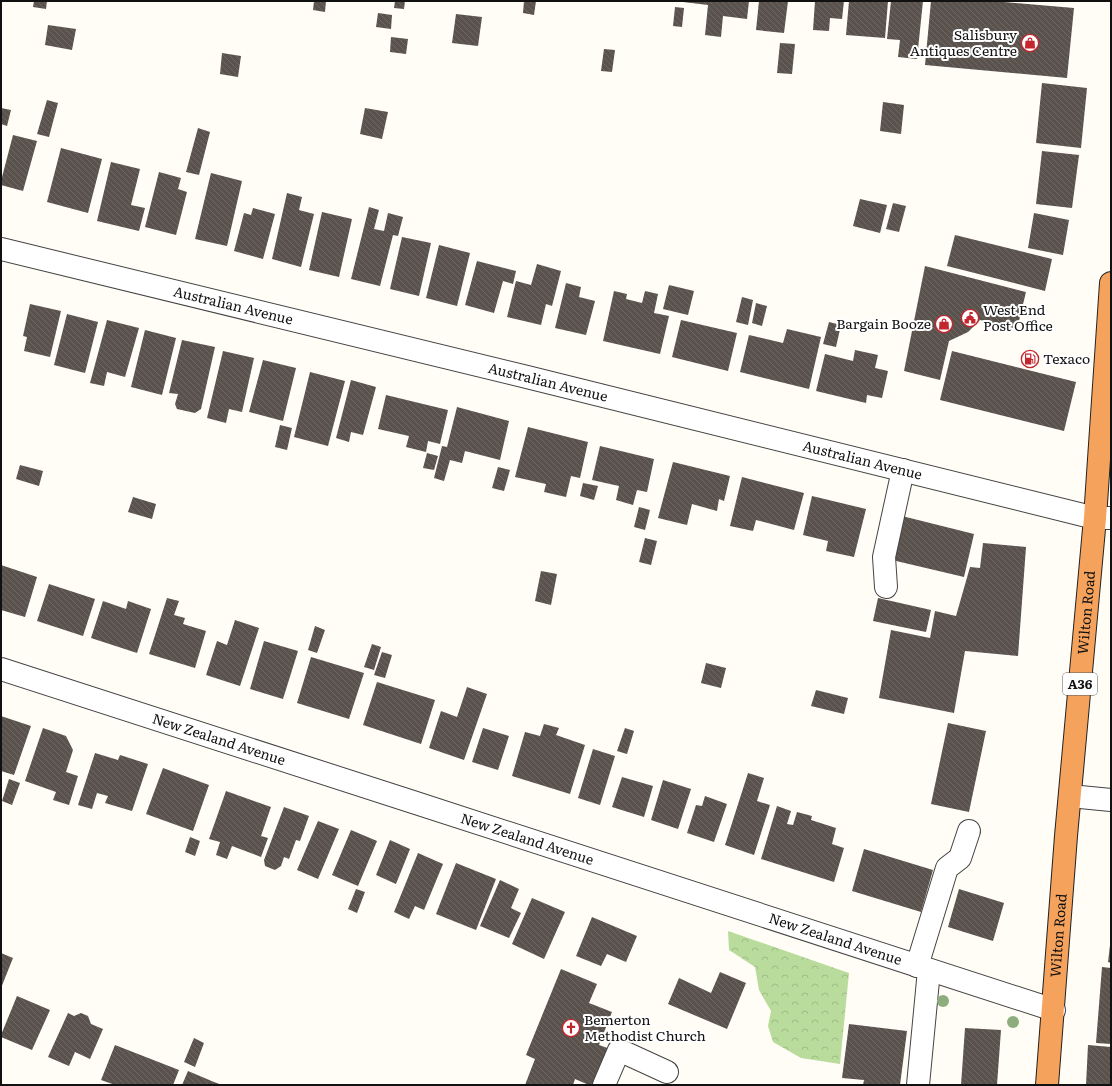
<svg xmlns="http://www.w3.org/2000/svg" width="1112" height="1086" font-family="Literata,serif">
  <defs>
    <pattern id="forest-crowns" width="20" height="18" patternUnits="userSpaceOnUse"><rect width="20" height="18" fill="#b9dc9c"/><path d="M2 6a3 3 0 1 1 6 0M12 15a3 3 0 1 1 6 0" fill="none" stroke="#9ebc85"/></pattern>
    <pattern id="building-back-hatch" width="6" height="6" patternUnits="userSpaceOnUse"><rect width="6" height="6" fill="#5a524d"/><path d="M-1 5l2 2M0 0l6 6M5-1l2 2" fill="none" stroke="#6d6662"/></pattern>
  </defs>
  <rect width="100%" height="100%" fill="#fffdf5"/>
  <path fill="url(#forest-crowns)" d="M 728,931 L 849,973 L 840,1064 L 801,1058 L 773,1042 L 768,1026 L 771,1011 L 759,990 L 755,967 L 729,950 Z"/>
  <path fill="url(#building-back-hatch)" d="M 34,1 L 47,1 L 46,9 L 33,7 Z
    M 314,1 L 326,1 L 325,12 L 313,10 Z
    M 395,1 L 405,1 L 404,9 L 394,8 Z
    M 524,1 L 536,1 L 534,15 L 523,13 Z
    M 683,1 L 749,1 L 747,19 L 723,16 L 721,37 L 705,35 L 708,5 L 683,2 Z
    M 759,1 L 788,1 L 784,33 L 756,30 Z
    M 815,1 L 844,1 L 842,19 L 830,18 L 829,31 L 813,30 Z
    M 849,1 L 888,1 L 885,38 L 846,35 Z
    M 891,1 L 923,1 L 917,59 L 898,57 L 900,40 L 887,39 Z
    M 931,1 L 993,1 L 1074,8 L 1067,78 L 925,65 Z
    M 675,7 L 684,8 L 682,27 L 673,26 Z
    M 378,13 L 392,15 L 391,29 L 376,27 Z
    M 456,14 L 482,17 L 478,46 L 452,43 Z
    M 48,25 L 76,29 L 72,50 L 45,45 Z
    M 391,37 L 408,39 L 406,54 L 390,52 Z
    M 780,43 L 795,44 L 792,74 L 777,73 Z
    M 604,49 L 615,50 L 612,72 L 601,71 Z
    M 222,53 L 241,56 L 238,77 L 220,74 Z
    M 1042,83 L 1087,88 L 1081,148 L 1036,143 Z
    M 47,100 L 58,103 L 49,137 L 37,134 Z
    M 883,102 L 904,105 L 901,134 L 880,131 Z
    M 1,108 L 11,110 L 7,126 L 1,124 Z
    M 365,108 L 388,112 L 382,139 L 360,134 Z
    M 198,128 L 210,132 L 199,175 L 186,172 Z
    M 13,135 L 37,141 L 23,191 L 1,185 L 1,181 Z
    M 61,148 L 102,159 L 88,213 L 47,202 Z
    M 1042,151 L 1079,155 L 1072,208 L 1036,204 Z
    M 111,162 L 140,169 L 131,205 L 145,208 L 139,231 L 97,221 Z
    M 159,172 L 181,178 L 178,189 L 187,192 L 176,235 L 145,227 Z
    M 211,173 L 242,181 L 227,246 L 195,239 Z
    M 287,193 L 302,197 L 299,210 L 314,214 L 301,267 L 272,259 Z
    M 860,199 L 887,205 L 880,233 L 853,226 Z
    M 893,203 L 906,206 L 899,232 L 886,229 Z
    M 369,207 L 379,210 L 374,229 L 384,231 L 388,213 L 403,217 L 398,236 L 393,235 L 380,286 L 351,279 Z
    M 253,208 L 275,214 L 263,259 L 234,251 L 244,213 L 251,215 Z
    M 322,212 L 352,219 L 339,277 L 309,270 Z
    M 1034,213 L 1069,220 L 1063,255 L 1028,248 Z
    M 955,235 L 1052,259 L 1045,291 L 947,266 Z
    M 402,237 L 431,243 L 419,296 L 390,289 Z
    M 439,245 L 470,253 L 457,306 L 426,298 Z
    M 477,261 L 516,271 L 513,284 L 503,281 L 494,313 L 465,305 Z
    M 537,264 L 561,271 L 552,306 L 546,304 L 541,325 L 507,317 L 516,281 L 531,285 Z
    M 925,266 L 1026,292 L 1017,329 L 980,320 L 968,332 L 949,341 L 940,380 L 904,371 Z
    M 566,283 L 581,287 L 579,297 L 595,301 L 586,335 L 555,328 Z
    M 669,285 L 694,291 L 688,315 L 663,309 Z
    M 614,291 L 627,294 L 626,299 L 642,303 L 645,291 L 658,294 L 654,313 L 669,316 L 660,354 L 603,341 Z
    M 742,297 L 753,300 L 748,325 L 736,322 Z
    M 756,303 L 767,306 L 762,326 L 752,323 Z
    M 30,304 L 61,311 L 50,357 L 24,351 L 27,337 L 23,336 Z
    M 67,314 L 98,322 L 85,373 L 54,365 Z
    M 107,320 L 139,328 L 125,377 L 107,372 L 104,386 L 90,383 Z
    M 681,320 L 737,333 L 728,371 L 672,357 Z
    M 829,322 L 841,325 L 836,347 L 823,344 Z
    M 787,329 L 821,337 L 809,389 L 740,372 L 749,335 L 783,343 Z
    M 145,330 L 176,338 L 162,395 L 131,387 Z
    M 182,340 L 215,347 L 201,409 L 195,413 L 177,409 L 175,404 L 178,394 L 169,393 Z
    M 855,350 L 878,355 L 875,368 L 888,371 L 882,398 L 867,395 L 866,403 L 816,391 L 825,354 L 853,361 Z
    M 223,351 L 254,358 L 242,412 L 229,409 L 226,423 L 207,418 Z
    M 952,351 L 1076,382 L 1064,431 L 940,400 Z
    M 263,360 L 296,368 L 283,421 L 249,412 Z
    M 310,372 L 345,381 L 328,446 L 294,437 Z
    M 351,380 L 376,387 L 363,435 L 351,432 L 349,442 L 336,438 Z
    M 386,395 L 448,410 L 440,444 L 428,441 L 426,452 L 406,447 L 409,436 L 378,429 Z
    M 457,407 L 509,421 L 500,460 L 465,451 L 462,463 L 450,460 L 444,481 L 434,478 L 442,446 L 447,447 Z
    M 280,425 L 292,428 L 287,450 L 275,447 Z
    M 528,427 L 588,442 L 580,478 L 571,476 L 566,497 L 544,492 L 546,484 L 515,477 Z
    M 600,446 L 654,459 L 647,492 L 637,490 L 633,505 L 616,500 L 619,486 L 592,480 Z
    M 427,453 L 438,456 L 434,470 L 423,468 Z
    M 673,462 L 730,476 L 724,501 L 719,499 L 717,511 L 692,504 L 687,525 L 658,518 Z
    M 20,465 L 43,471 L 39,486 L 16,479 Z
    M 498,467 L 510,470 L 504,491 L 492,488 Z
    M 742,477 L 804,493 L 794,530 L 756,520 L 753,531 L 730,526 Z
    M 583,483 L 598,486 L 594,500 L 580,496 Z
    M 812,496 L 866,509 L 854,557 L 826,551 L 828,541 L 803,535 Z
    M 133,497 L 156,504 L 152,519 L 128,512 Z
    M 639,507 L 650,510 L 645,530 L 634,527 Z
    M 902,516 L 974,534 L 964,577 L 892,560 Z
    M 645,538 L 657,541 L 651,565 L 639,562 Z
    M 983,543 L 1026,547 L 1018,656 L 965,651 L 954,713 L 879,698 L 891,630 L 930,638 L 935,611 L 956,616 L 970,567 L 980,568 Z
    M 1,565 L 37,577 L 25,617 L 1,610 Z
    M 541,571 L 557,574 L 551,605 L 535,601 Z
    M 49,584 L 95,599 L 83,636 L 37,621 Z
    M 167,598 L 179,601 L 174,615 L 185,618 L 183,624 L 206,631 L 195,668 L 149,654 Z
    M 878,598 L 931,610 L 926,632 L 873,621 Z
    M 103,601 L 126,609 L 128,601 L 151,609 L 137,653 L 91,638 Z
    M 235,620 L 259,628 L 240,686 L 206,675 L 217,641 L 227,645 Z
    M 315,626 L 325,630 L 317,653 L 308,650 Z
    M 264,641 L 298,651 L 283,699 L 250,689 Z
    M 372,644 L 381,647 L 374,670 L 364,667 Z
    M 382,652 L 392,655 L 385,678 L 374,675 Z
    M 311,657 L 364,673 L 349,719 L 297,703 Z
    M 706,663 L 726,668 L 721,688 L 701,683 Z
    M 377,682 L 435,700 L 421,744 L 363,725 Z
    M 467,687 L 487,694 L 464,760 L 429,748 L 441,711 L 457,717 Z
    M 816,690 L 848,698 L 844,714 L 811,706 Z
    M 1,716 L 31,726 L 14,775 L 1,771 Z
    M 948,723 L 986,731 L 969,812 L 931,804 Z
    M 544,724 L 559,728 L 556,735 L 585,745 L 570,794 L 512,776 L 525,732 L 540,736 Z
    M 43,728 L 66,736 L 73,750 L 66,772 L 78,776 L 69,805 L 53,800 L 56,792 L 25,781 Z
    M 483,728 L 509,736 L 498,770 L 472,762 Z
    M 625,728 L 634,731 L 627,754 L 617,751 Z
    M 593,749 L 615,756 L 600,805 L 578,798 Z
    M 95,753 L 118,760 L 120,755 L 148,764 L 132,811 L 105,803 L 108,796 L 97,793 L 92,809 L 78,805 Z
    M 163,768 L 209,785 L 193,831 L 146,814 Z
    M 748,773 L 764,778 L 757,801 L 770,805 L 754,855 L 725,845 Z
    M 622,777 L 653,786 L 644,817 L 612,807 Z
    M 9,779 L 20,783 L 12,805 L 2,801 Z
    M 663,780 L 691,789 L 678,829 L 651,820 Z
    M 226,791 L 271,807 L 261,836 L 268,838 L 261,857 L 232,846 L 227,859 L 216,855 L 220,842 L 209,839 Z
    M 705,796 L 727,804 L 714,842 L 687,833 L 696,805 L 702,806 Z
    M 777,806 L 791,811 L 787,824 L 793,825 L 797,812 L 812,816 L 811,820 L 836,828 L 832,844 L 844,848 L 834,882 L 761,859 Z
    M 284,807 L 309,816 L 300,841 L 296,840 L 289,859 L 284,857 L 281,866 L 275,870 L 265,866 L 264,860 Z
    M 318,821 L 339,829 L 318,879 L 297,870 Z
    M 351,830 L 377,841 L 358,886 L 332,875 Z
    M 190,837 L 200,841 L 195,856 L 185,852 Z
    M 390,840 L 410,849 L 396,884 L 376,875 Z
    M 864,849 L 933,870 L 921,912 L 852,891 Z
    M 418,853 L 443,864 L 424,910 L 415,906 L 409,919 L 394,912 Z
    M 456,863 L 496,879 L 476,930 L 436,914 Z
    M 500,880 L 519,889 L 511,908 L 521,913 L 509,938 L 480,926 Z
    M 356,889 L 365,892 L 357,913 L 348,909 Z
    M 959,889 L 1004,903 L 993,941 L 948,927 Z
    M 532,898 L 565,912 L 544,959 L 512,944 Z
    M 592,917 L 637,936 L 626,962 L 607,954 L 601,966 L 576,956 Z
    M 1110,945 L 1111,945 L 1111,963 L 1108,962 Z
    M 1,953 L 13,958 L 1,988 Z
    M 1102,967 L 1111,968 L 1111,1044 L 1096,1043 Z
    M 561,969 L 597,984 L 589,1003 L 612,1012 L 599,1045 L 613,1050 L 599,1085 L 589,1085 L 575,1079 L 573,1085 L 525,1085 L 535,1059 L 526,1055 Z
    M 720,972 L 746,983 L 727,1029 L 668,1004 L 679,978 L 711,993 Z
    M 17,996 L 50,1010 L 32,1050 L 1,1037 L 1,1035 Z
    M 68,1013 L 74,1016 L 81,1013 L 88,1016 L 91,1024 L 103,1029 L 90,1059 L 75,1052 L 69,1066 L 48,1057 Z
    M 849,1024 L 907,1031 L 900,1085 L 863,1085 L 864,1080 L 842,1078 Z
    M 965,1028 L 1001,1030 L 997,1085 L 961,1085 Z
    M 194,1038 L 204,1043 L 195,1067 L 184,1062 Z
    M 115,1045 L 179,1070 L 173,1085 L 115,1085 L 101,1080 Z
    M 1088,1045 L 1111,1047 L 1111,1085 L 1086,1085 Z
    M 188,1071 L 214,1082 L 222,1085 L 182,1085 Z"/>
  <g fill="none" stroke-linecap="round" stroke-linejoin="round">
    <defs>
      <g id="minor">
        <path id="s1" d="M 1,249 L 527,377 L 1095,518 L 1111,518"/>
        <path d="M 886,587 L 884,557 L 903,470"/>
        <path id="s2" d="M 1,669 L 416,803 L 1054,1010"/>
        <path d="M 1070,796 L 1111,800"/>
        <path d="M 917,966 L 947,868 L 960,858 L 969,831"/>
        <path d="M 604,1085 L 619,1050 L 667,1072"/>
        <path d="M 918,1085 L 929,970"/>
      </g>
      <g id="highway">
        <path id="s3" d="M 1047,1085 L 1066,836 L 1095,518 L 1111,283"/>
      </g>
    </defs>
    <use href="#minor" stroke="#444" stroke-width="24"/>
    <use href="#highway" stroke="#222" stroke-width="24"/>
    <use href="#minor" stroke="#fff" stroke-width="22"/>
    <use href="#highway" stroke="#f5a25d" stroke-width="22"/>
  </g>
  <g fill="#8dad7f">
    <circle cx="943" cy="1001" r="6"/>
    <circle cx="1013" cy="1022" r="6"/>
  </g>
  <defs>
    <symbol id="shop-ring" viewBox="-11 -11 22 22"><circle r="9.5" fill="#fff" stroke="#c4262e" stroke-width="1.5"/><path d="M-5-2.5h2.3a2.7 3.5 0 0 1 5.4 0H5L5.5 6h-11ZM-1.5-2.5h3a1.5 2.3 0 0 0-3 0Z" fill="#c4262e"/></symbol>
    <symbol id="civic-ring" viewBox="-11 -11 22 22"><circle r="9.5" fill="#fff" stroke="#c4262e" stroke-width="1.5"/><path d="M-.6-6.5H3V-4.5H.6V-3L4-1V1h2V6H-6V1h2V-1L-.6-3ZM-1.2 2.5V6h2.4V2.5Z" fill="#c4262e"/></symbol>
    <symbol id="fuel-ring" viewBox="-11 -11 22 22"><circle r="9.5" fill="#fff" stroke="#c4262e" stroke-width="1.5"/><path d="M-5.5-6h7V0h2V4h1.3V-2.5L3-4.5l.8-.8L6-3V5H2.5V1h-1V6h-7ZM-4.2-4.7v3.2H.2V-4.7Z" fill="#c4262e"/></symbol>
    <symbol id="church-ring" viewBox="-11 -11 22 22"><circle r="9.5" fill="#fff" stroke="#c4262e" stroke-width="1.5"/><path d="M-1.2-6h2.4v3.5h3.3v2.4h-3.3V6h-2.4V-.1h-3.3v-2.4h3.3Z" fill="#c4262e"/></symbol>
  </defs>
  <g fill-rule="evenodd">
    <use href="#shop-ring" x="1020" y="33" width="20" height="20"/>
    <use href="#civic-ring" x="960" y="308" width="20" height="20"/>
    <use href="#shop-ring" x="934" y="314" width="20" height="20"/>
    <use href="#fuel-ring" x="1020" y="349" width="20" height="20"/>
    <use href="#church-ring" x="561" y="1018" width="20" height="20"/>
  </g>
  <g text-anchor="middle" stroke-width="4" stroke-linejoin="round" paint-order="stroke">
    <rect fill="#fff" stroke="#585858" stroke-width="1" x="1063" y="673" width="34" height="22" rx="3"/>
    <g font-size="13" font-weight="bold" fill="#111">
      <text x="1080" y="689">A36</text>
    </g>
    <g font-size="14" fill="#111" stroke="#fff" text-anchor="start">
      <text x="1017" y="40" text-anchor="end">Salisbury<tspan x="1017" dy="16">Antiques Centre</tspan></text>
      <text x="983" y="315">West End<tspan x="983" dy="16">Post Office</tspan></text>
      <text x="931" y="329" text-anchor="end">Bargain Booze</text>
      <text x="1043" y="364">Texaco</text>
      <text x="584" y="1025">Bemerton<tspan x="584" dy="16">Methodist Church</tspan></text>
    </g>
    <g font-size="14" fill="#111" stroke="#fff">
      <text dy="5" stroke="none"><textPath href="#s1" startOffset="239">Australian Avenue</textPath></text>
      <text dy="5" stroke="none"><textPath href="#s1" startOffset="563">Australian Avenue</textPath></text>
      <text dy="5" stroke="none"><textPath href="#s1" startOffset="887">Australian Avenue</textPath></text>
      <text dy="5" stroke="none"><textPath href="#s3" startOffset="474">Wilton Road</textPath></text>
      <text dy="5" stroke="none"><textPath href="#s2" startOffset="229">New Zealand Avenue</textPath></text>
      <text dy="5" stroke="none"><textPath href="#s2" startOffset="553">New Zealand Avenue</textPath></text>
      <text dy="5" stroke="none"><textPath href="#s3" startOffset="150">Wilton Road</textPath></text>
      <text dy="5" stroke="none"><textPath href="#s2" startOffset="877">New Zealand Avenue</textPath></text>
    </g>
  </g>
  <rect width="1112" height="1086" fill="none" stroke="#111111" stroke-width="4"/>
</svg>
